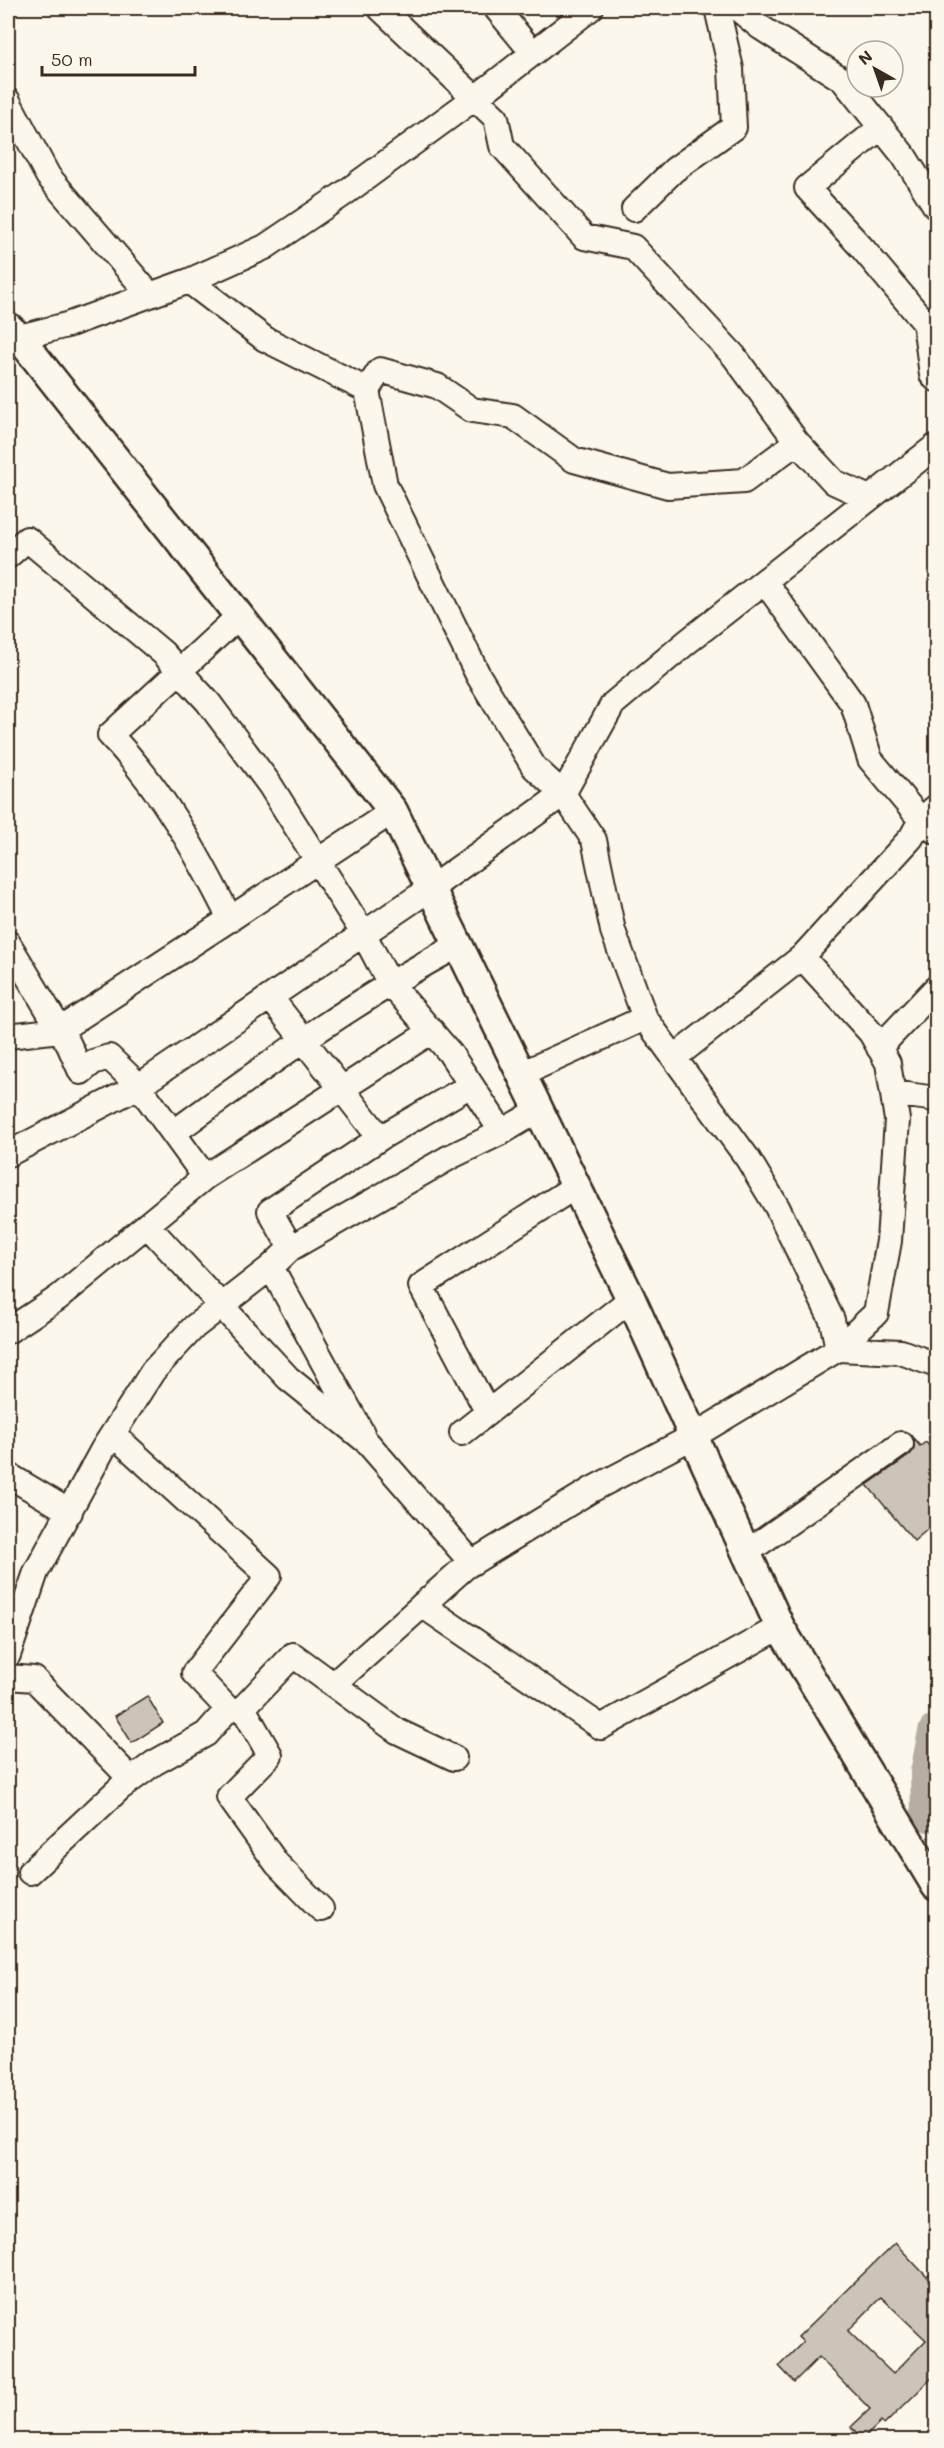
<svg xmlns="http://www.w3.org/2000/svg" width="944" height="2448" font-family="Mali,sans-serif">
  <rect width="100%" height="100%" fill="#fbf7ec"/>
  <filter id="ink" filterUnits="userSpaceOnUse"><feTurbulence type="fractalNoise" baseFrequency=".0167" numOctaves="2"/><feDisplacementMap in="SourceGraphic" scale="12" xChannelSelector="R" yChannelSelector="G"/><feConvolveMatrix kernelMatrix="1 2 1 2 8 2 1 2 1" color-interpolation-filters="sRGB"/></filter>
  <g filter="url(#ink)">
    <g fill="none" stroke-linecap="round" stroke-linejoin="round">
      <path stroke="#b6aea2" stroke-width="36" d="M 929,1814 L 928,1773 L 936,1732"/>
    </g>
    <path fill="#ccc4b9" stroke="#3b2a1e" stroke-width="1.5" fill-rule="evenodd" d="M 914,1439 L 920,1446 L 926,1442 L 936,1455 L 936,1522 L 914,1541 L 867,1485 L 910,1455 L 914,1449 Z
      M 147,1696 L 163,1723 L 132,1743 L 115,1716 Z
      M 895,2243 L 927,2277 L 936,2269 L 936,2374 L 884,2425 L 881,2422 L 863,2439 L 851,2427 L 870,2409 L 819,2357 L 794,2382 L 779,2366 L 803,2342 L 798,2337 ZM 881,2297 L 926,2340 L 893,2374 L 848,2331 Z"/>
    <g fill="none" stroke-linecap="round" stroke-linejoin="round">
      <defs>
        <path id="minor" d="M 380,8 L 496,118 L 502,146 L 584,237 L 633,247 L 734,356 L 797,442
          M 496,8 L 533,53
          M 737,8 L 760,27 L 843,80 L 904,156 L 936,207
          M 8,101 L 48,176 L 150,295 L 189,281 L 265,339 L 367,390 L 385,485 L 478,675 L 534,767 L 563,794 L 431,888 L 139,1086 L 109,1057 L 93,1062 L 81,1072 L 69,1045 L 8,943
          M 881,127 L 807,188 L 863,249 L 925,323 L 932,375 L 936,379
          M 634,209 L 674,170 L 734,127 L 731,69 L 717,8
          M 189,281 L 265,247 L 342,195 L 487,89 L 591,8
          M 8,340 L 67,325 L 150,295
          M 367,390 L 380,370 L 437,386 L 472,410 L 513,416 L 574,460 L 668,486 L 744,481 L 797,442 L 834,482 L 869,498
          M 8,556 L 27,539 L 163,653 L 208,702 L 270,785 L 363,933 L 389,982 L 450,1053 L 502,1132 L 539,1110
          M 765,582 L 853,704 L 870,759 L 921,820 L 911,838 L 802,957
          M 239,616 L 110,735 C 161,788 197,853 230,919 L 393,811
          M 936,807 L 921,820 L 936,832
          M 270,997 L 380,1138
          M 8,1036 L 60,1030 L 230,919
          M 879,1048 L 936,988
          M 675,1057 L 802,957 L 871,1033 L 888,1063 L 897,1120 L 889,1241 L 876,1313 L 838,1349
          M 521,1074 L 645,1018
          M 893,1093 L 936,1099
          M 173,1133 C 268,1064 355,1000 459,945
          M 8,1154 L 139,1086 L 205,1177
          M 147,1225 L 288,1378 L 366,1441 L 472,1563
          M 291,1248 L 270,1211 L 380,1138 L 471,1085
          M 271,1267 L 362,1433
          M 8,1331 L 58,1298 L 205,1177 L 432,1031
          M 838,1349 L 901,1352 L 936,1365
          M 487,1411 L 421,1286 L 576,1186
          M 462,1433 L 631,1299
          M 8,1475 L 70,1512
          M 747,1552 L 901,1444
          M 422,1605 L 601,1727 L 780,1627
          M 8,1655 L 36,1572 L 103,1449 L 153,1371 L 194,1327 L 271,1267 L 291,1248 L 450,1157 L 502,1132
          M 8,1677 L 34,1679 L 131,1779
          M 334,1684 L 465,1567 L 591,1490 L 694,1436 L 838,1349 L 832,1320 L 777,1207 L 748,1159 L 645,1018 L 613,931 L 594,840 L 563,794 L 613,704 L 687,642 L 936,446
          M 30,1872 L 120,1788 L 154,1763 L 206,1734 L 228,1709 L 194,1673 L 269,1576 L 113,1434
          M 321,1909 L 277,1864 L 229,1797 L 270,1755 L 243,1708 L 293,1655 L 397,1731 L 454,1758"/>
        <path id="tertiary" d="M 8,327 L 19,337 L 393,811 L 631,1299 L 780,1627 L 936,1886"/>
      </defs>
      <use href="#minor" stroke="#3b2a1e" stroke-width="28"/>
      <use href="#tertiary" stroke="#3b2a1e" stroke-width="33"/>
      <use href="#minor" stroke="#fbf7ec" stroke-width="24"/>
      <use href="#tertiary" stroke="#fbf7ec" stroke-width="28"/>
    </g>
  </g>
  <rect width="944" height="2448" fill="none" stroke="#fbf7ec" stroke-width="30"/>
  <rect x="15" y="15" width="914" height="2418" fill="none" stroke="#3b2a1e" stroke-width="2" filter="url(#ink)"/>
  <g transform="translate(875 69) rotate(320)"><circle r="28" fill="#fbf7ec" stroke="#aea59a" stroke-width="1.5"/>
  <path d="M0-4.5L10 22L0 15L-10 22Z" fill="#3b2a1e"/>
  <text y="-9" font-size="16" font-weight="bold" text-anchor="middle" fill="#3b2a1e">N</text>
  </g>
  <path d="M42 66v9h153v-9" fill="none" stroke="#3b2a1e" stroke-width="3"/>
  <text x="51" y="66" font-size="18" fill="#3b2a1e" stroke="#fbf7ec" stroke-width="4.5" paint-order="stroke">50 m</text>
</svg>
